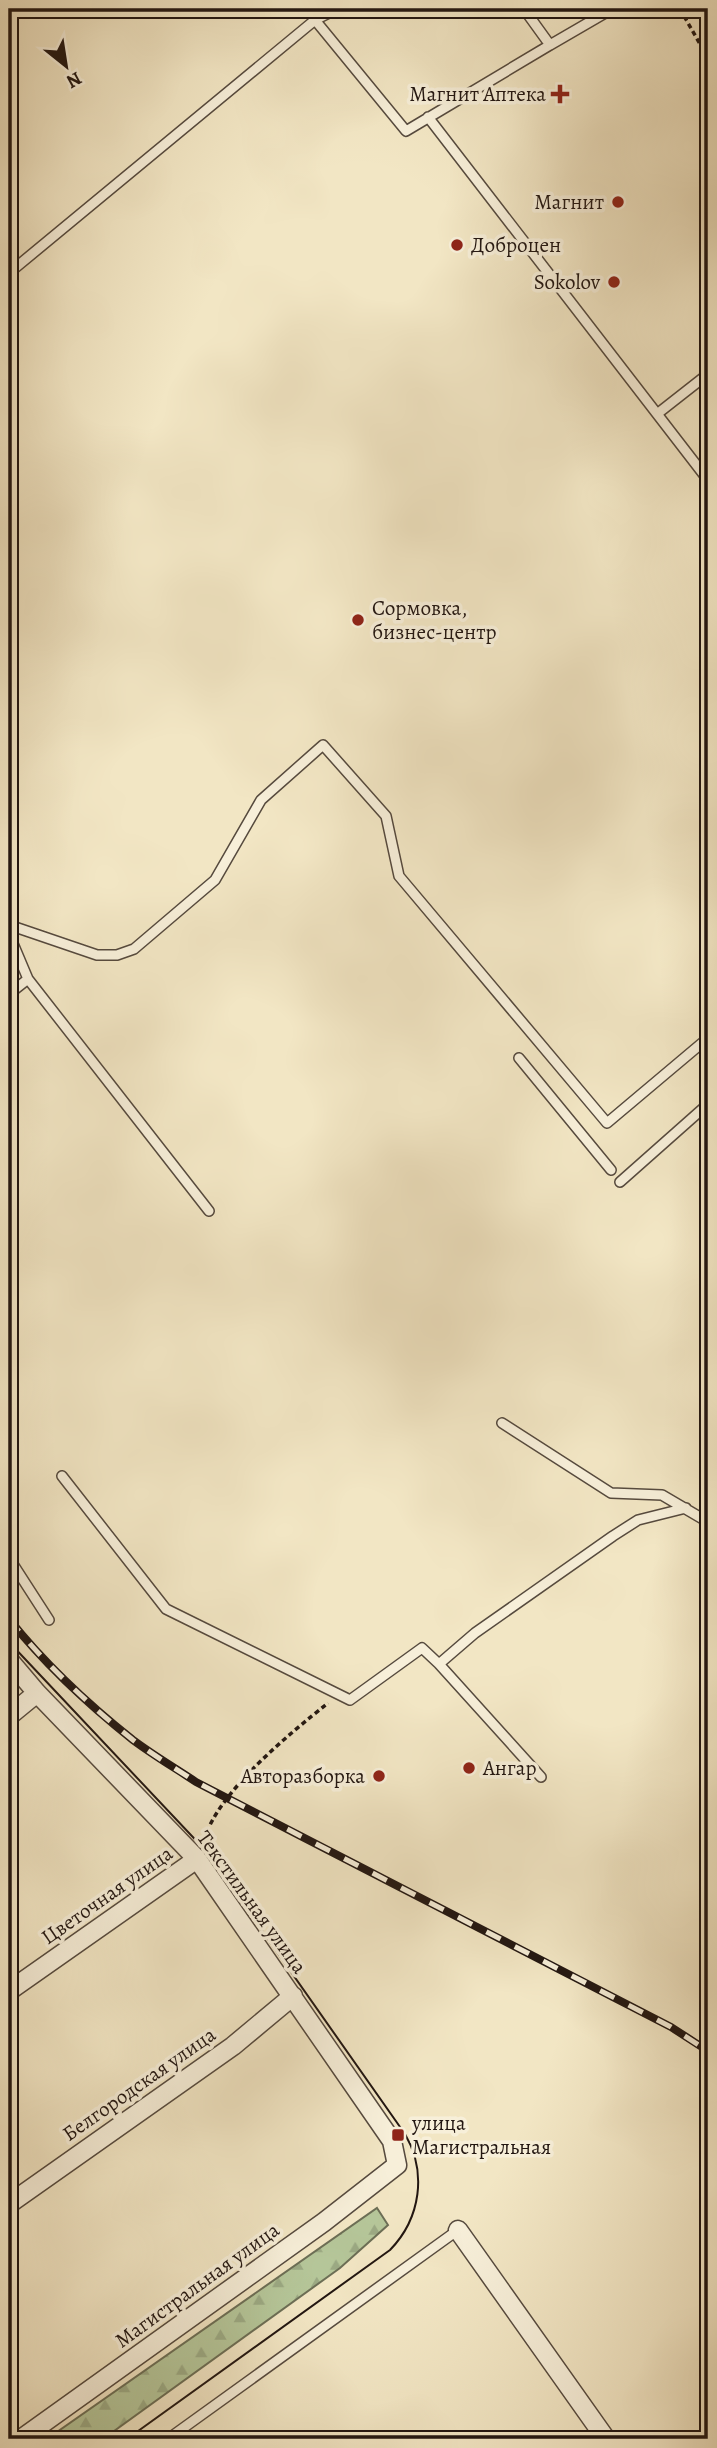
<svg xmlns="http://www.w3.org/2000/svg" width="717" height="2448" font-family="Alegreya,serif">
  <defs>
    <pattern id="forest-firs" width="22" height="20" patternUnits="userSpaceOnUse" patternTransform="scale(1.75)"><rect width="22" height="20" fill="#b5c699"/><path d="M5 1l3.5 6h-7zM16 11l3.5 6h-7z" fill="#9ba983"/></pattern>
  </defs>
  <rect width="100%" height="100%" fill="#f2e6c4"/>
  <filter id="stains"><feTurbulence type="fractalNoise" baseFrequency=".00286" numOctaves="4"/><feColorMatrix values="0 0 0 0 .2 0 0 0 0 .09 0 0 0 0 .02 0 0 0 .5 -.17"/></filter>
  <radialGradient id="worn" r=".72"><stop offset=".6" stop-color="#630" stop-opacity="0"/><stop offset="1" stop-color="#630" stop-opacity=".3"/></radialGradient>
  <path fill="url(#forest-firs)" stroke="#6c6e55" stroke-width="2" d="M 377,2208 L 388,2225 L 340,2268 L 103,2439 L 47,2439 Z"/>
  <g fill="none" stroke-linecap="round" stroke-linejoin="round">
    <defs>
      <path id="lane" d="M 524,9 L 550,45 L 612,9
        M 315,20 L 406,131 L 550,45
        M 428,117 L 708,480
        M 9,273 L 315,20 L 337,9
        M 657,414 L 708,374
        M 9,925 L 97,955 L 117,955 L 134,949 L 215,880 L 261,800 L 323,745 L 386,816 L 399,876 L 607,1123 L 708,1038
        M 9,934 L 28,979 L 209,1211
        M 9,994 L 28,979
        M 519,1058 L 611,1170
        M 620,1182 L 708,1104
        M 502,1423 L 611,1493 L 662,1495 L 708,1522
        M 62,1476 L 166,1609 L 350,1700 L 422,1648 L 439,1664 L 475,1633 L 613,1536 L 638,1520 L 686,1508
        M 9,1558 L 49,1620
        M 439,1664 L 541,1777
        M 168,2439 L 458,2230"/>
      <path id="street" d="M 9,1660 L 37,1693 L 197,1859 L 392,2141 L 397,2165 L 324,2222 L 21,2439
        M 9,1716 L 37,1693
        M 9,1991 L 197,1859
        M 9,2204 L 233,2046 L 293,1996
        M 458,2230 L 606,2439"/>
    </defs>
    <use href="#lane" stroke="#564a3e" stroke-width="12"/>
    <use href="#street" stroke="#564a3e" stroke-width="21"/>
    <path stroke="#221611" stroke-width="3.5" stroke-dasharray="5 3.5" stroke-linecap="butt" d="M 680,9 L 708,58
      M 204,1840 C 218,1792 288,1735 328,1703"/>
    <use href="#lane" stroke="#f7efd9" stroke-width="9"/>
    <use href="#street" stroke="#f7efd9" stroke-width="18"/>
    <path stroke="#221611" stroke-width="2" d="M 9,1642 L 206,1851 L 405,2134 C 427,2172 421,2218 390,2250 L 127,2439"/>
    <defs>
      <path id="rail" d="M 9,1619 C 44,1663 89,1705 133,1740 C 153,1755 175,1768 196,1782 L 671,2027 L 708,2051"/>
    </defs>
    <use href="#rail" stroke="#221611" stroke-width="8"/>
    <use href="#rail" stroke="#f7efd9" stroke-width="5" stroke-dasharray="16" stroke-linecap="butt"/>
  </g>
  <g fill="#8f2418" stroke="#f7efd9" stroke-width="2.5">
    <path d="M556.5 83.5h7v7h7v7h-7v7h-7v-7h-7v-7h7z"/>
    <circle cx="618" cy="202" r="7"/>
    <circle cx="457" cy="245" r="7"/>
    <circle cx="614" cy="282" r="7"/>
    <circle cx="358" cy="620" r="7"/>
    <circle cx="469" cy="1768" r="7"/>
    <circle cx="379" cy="1776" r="7"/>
    <rect x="391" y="2128" width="14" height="14" rx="3.5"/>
  </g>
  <g text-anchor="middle" stroke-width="7" stroke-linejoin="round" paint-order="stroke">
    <g font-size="21" fill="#221611" stroke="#f7efd9" text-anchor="end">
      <text x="546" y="101">Магнит Аптека</text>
      <text x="604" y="209">Магнит</text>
      <text x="471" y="252" text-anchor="start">Доброцен</text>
      <text x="600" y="289">Sokolov</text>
      <text x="372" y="615" text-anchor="start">Сормовка,<tspan x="372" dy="24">бизнес-центр</tspan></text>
      <text x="483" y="1775" text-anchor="start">Ангар</text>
      <text x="365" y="1783">Авторазборка</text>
      <text x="412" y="2130" text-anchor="start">улица<tspan x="412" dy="24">Магистральная</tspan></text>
    </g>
    <g font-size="21" fill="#221611" stroke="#f7efd9">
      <text transform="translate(107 1895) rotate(-35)" y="7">Цветочная улица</text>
      <text transform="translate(252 1902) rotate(54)" y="7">Текстильная улица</text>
      <text transform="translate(139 2084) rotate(-35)" y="7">Белгородская улица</text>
      <text transform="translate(197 2285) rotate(-36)" y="7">Магистральная улица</text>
    </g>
  </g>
  <rect width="717" height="2448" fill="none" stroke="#f2e6c4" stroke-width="35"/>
  <rect x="10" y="10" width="696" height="2427" fill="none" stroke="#221611" stroke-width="3.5"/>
  <rect x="18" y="18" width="682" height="2413" fill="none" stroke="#221611" stroke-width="2"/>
  <g transform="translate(66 66) rotate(150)" stroke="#f7efd9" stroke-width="5" paint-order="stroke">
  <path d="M0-5L12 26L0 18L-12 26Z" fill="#221611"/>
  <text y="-10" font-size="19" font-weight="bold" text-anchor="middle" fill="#221611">N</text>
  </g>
  <rect width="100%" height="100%" filter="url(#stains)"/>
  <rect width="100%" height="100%" fill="url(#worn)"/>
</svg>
